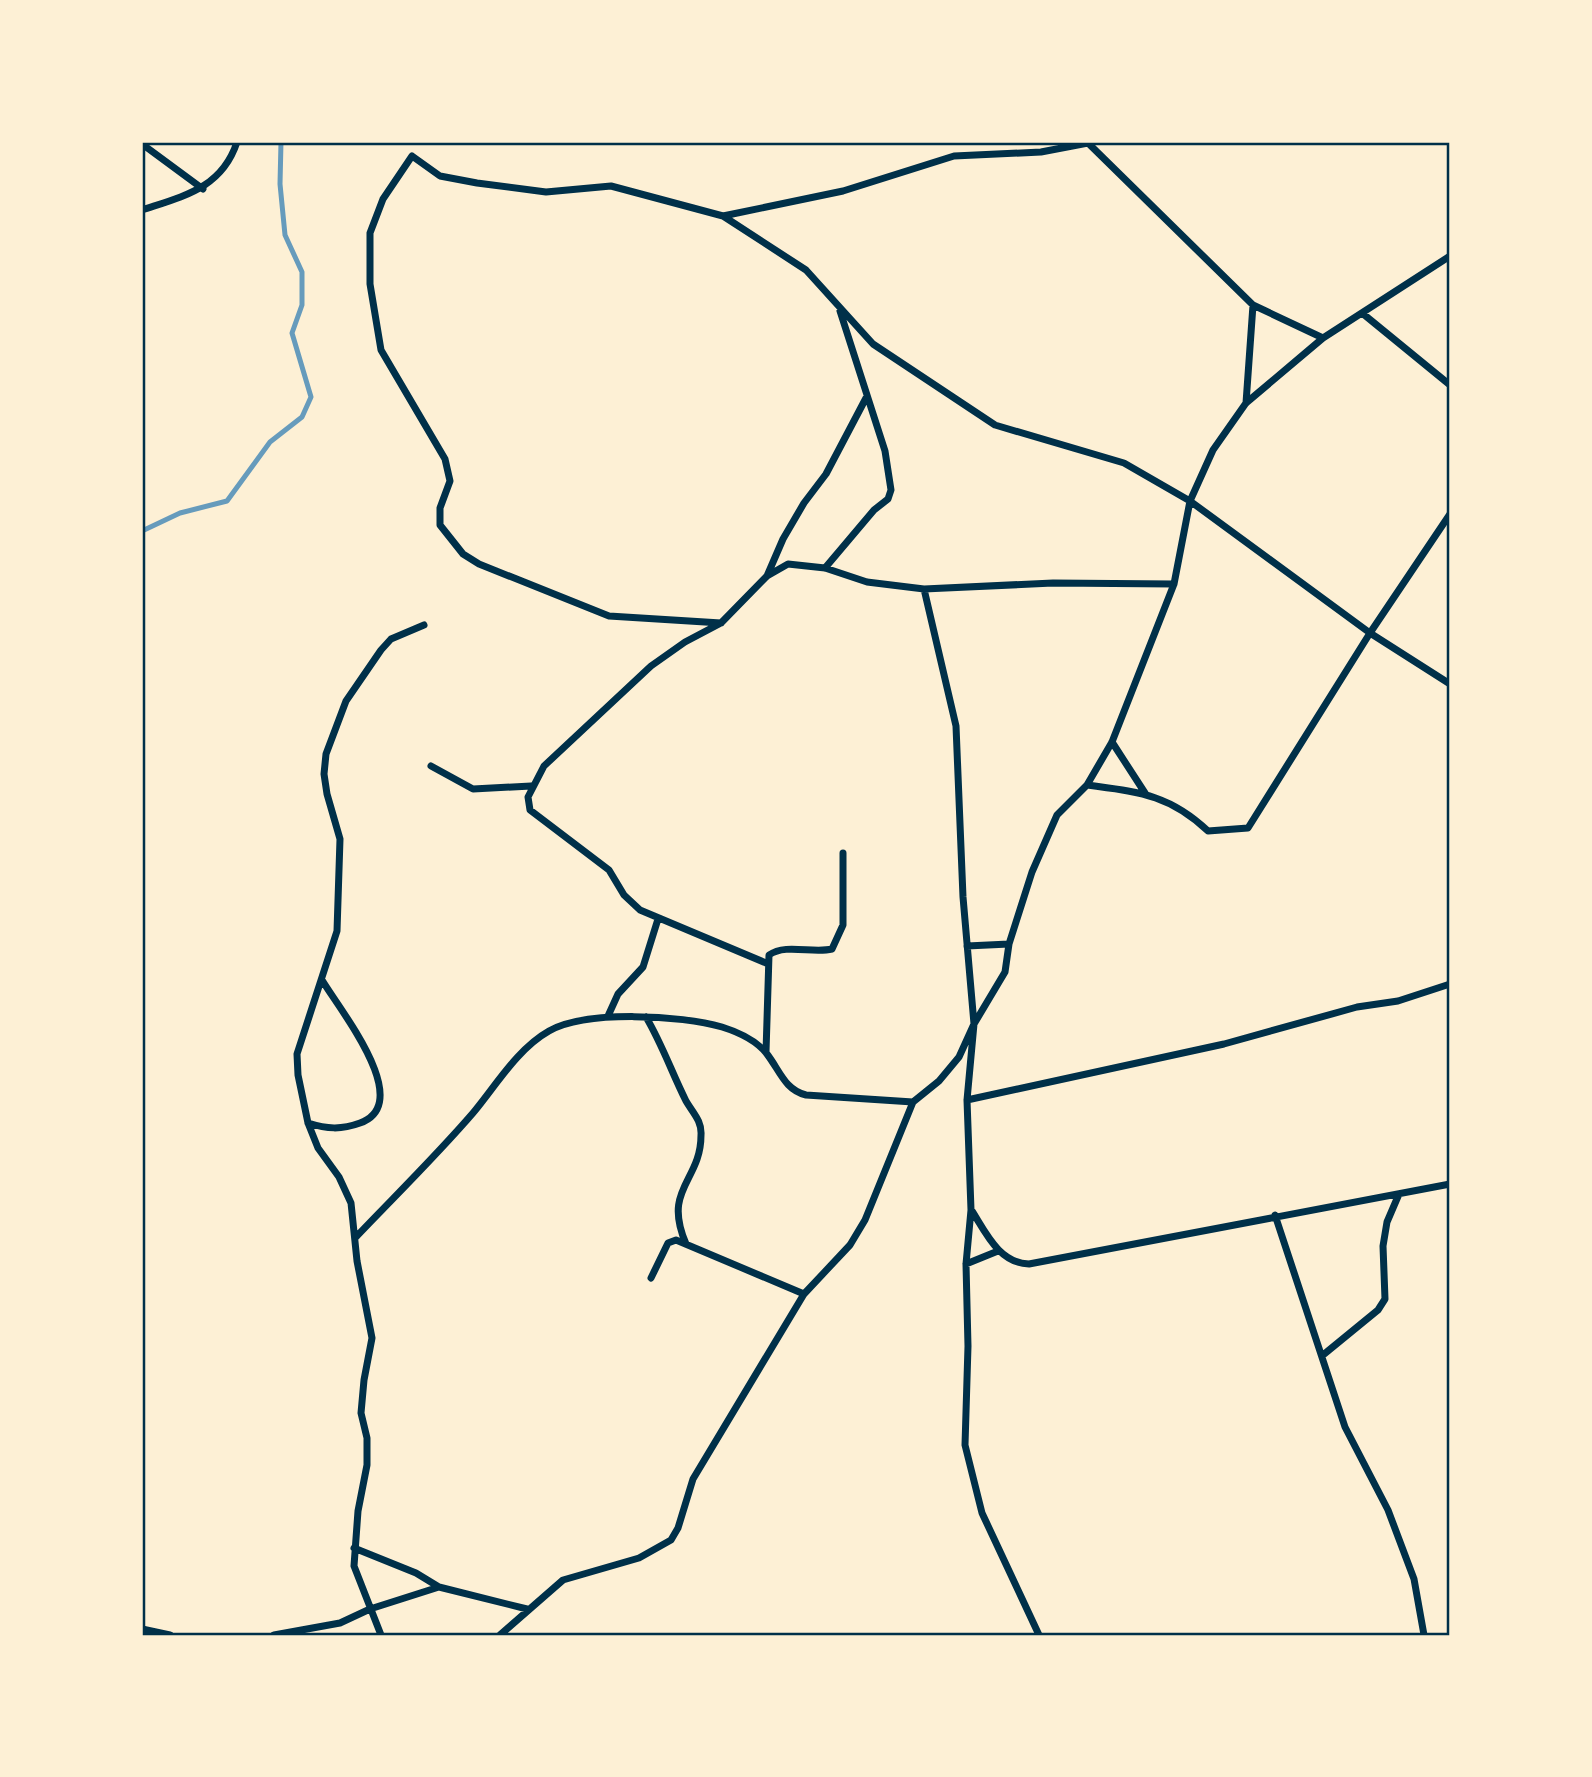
<svg xmlns="http://www.w3.org/2000/svg" width="1592" height="1777" font-family="'Roboto Condensed',sans-serif">
  <rect width="100%" height="100%" fill="#fdf0d5"/>
  <g fill="none" stroke-linecap="round" stroke-linejoin="round">
    <path stroke="#669bbc" stroke-width="5" d="M 142,531 L 180,513 L 227,501 L 270,442 L 302,417 L 311,397 L 292,333 L 302,305 L 302,272 L 285,235 L 280,184 L 281,142"/>
    <path stroke="#003049" stroke-width="7" d="M 1088,143 L 1253,305 L 1323,338
      M 142,144 L 203,189
      M 142,210 C 184,196 222,188 237,142
      M 723,216 L 806,270 L 873,344 L 995,425 L 1124,463 L 1190,501 L 1370,633 L 1450,684
      M 1362,313 L 1450,385
      M 1246,403 L 1253,305
      M 825,568 L 874,510 L 888,499 L 891,490 L 885,451 L 840,311
      M 767,576 L 783,539 L 804,503 L 826,474 L 866,398
      M 924,589 L 956,726 L 963,897 L 974,1024 L 967,1100 L 971,1210 L 966,1264 L 968,1346 L 965,1445 L 982,1513 L 1039,1635
      M 721,623 L 609,616 L 479,564 L 463,554 L 440,525 L 440,508 L 450,481 L 445,459 L 381,350 L 370,284 L 370,233 L 383,199 L 412,156 L 440,176 L 477,183 L 546,192 L 611,186 L 723,216 L 843,191 L 954,156 L 1041,152 L 1088,143
      M 1112,742 L 1145,793
      M 431,766 L 473,789 L 531,786
      M 1087,785 C 1138,792 1169,794 1208,831 L 1248,828 L 1370,633 L 1450,514
      M 967,946 L 1009,944
      M 766,963 L 640,910 L 624,895 L 609,870 L 530,810 L 528,797 L 544,766 L 651,666 L 685,642 L 721,623 L 767,576 L 788,564 L 825,568 L 867,582 L 924,589 L 1053,583 L 1174,584
      M 608,1016 L 618,994 L 643,967 L 658,919
      M 646,1017 C 662,1044 672,1073 686,1101 C 693,1113 702,1121 701,1135 C 701,1182 662,1188 686,1244
      M 766,1052 L 769,955 C 786,943 813,954 832,949 L 843,925 L 843,853
      M 967,1100 L 1224,1044 L 1357,1007 L 1398,1001 L 1450,984
      M 308,1123 C 327,1129 341,1130 360,1123 C 416,1103 339,1009 322,980
      M 972,1211 C 986,1233 999,1263 1029,1264 L 1450,1184
      M 1275,1215 L 1345,1427 L 1388,1510 L 1414,1579 L 1424,1635
      M 355,1238 C 394,1197 436,1156 473,1113 C 495,1087 517,1049 549,1031 C 586,1010 681,1015 722,1027 C 738,1032 757,1041 767,1054 C 780,1071 785,1090 806,1095 L 913,1102 L 939,1081 L 959,1057 L 974,1024 L 1005,972 L 1009,944 L 1032,872 L 1057,815 L 1087,785 L 1112,742 L 1174,584 L 1190,501 L 1213,450 L 1246,403 L 1323,338 L 1450,256
      M 966,1264 L 998,1251
      M 651,1278 L 668,1243 L 676,1240 L 804,1294
      M 1323,1355 L 1378,1310 L 1385,1299 L 1383,1246 L 1387,1222 L 1399,1194
      M 354,1548 L 416,1573 L 439,1587 L 527,1609
      M 142,1629 L 170,1635
      M 274,1635 L 340,1623 L 370,1609 L 439,1587
      M 381,1635 L 354,1566 L 358,1511 L 367,1465 L 367,1438 L 361,1413 L 364,1380 L 372,1338 L 357,1261 L 351,1203 L 339,1177 L 318,1148 L 308,1123 L 298,1075 L 297,1054 L 337,931 L 340,839 L 327,794 L 324,774 L 326,754 L 346,701 L 381,650 L 391,639 L 424,625
      M 500,1635 L 563,1580 L 639,1558 L 671,1540 L 678,1528 L 693,1479 L 804,1294 L 850,1245 L 865,1220 L 913,1102"/>
  </g>
  <rect width="1592" height="1777" fill="none" stroke="#fdf0d5" stroke-width="287"/>
  <rect x="144" y="144" width="1304" height="1490" fill="none" stroke="#003049" stroke-width="2.5"/>
</svg>
